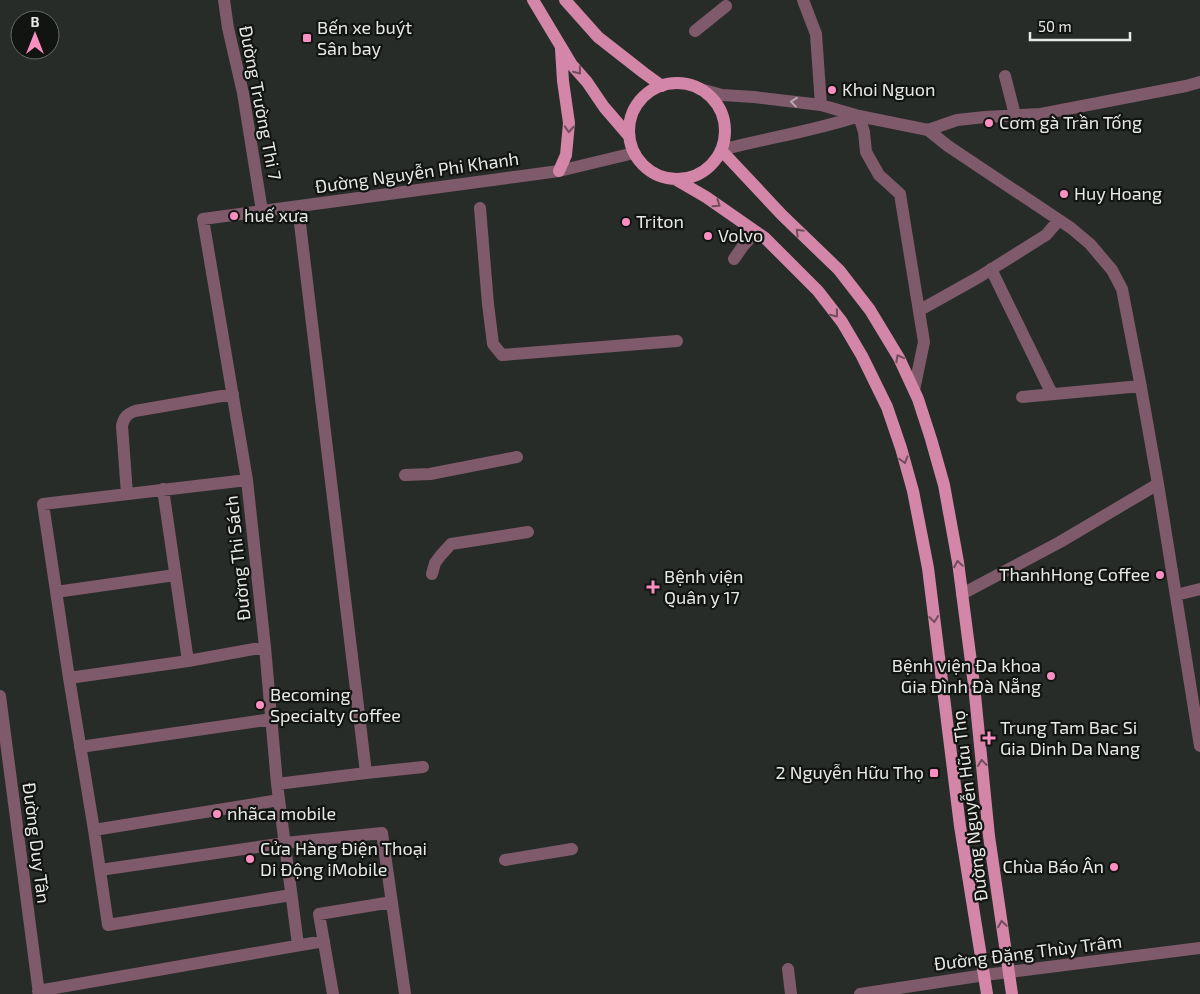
<svg xmlns="http://www.w3.org/2000/svg" width="1200" height="994" font-family="'Exo 2',sans-serif">
  <rect width="100%" height="100%" fill="#282c28"/>
  <g fill="none" stroke-linecap="round" stroke-linejoin="round">
    <path stroke="#7f5a6a" stroke-width="12" d="M 224,0 L 228,28 L 243,93 L 262,211
      M 803,0 L 816,34 L 821,105
      M 695,31 L 726,6
      M 1005,76 L 1015,115
      M 700,89 L 722,95 L 754,97 L 821,105 L 859,116 L 928,130 L 948,146 L 1071,228 L 1090,244 L 1112,270 L 1122,289 L 1140,382 L 1158,484 L 1200,746
      M 859,116 L 864,132 L 866,152 L 879,175 L 900,194 L 924,342 L 914,390
      M 928,130 L 957,120 L 985,117 L 1041,114 L 1186,86 L 1200,82
      M 721,150 C 767,138 814,131 859,116
      M 298,207 L 366,773
      M 480,208 L 488,304 L 493,344 L 502,355 L 677,341
      M 734,259 L 743,246 L 756,232
      M 991,269 L 1052,394
      M 920,310 L 979,277 L 1046,235 L 1059,220
      M 1022,397 L 1141,386
      M 405,475 L 430,474 L 517,457
      M 247,480 L 43,504 L 69,678 L 94,830 L 108,925 L 291,895
      M 163,489 L 188,661
      M 127,494 L 122,426 C 124,417 127,414 135,411 L 233,394
      M 432,574 L 435,563 L 441,555 L 451,544 L 528,532
      M 56,592 L 175,575
      M 962,594 L 1060,542 L 1158,484
      M 1176,595 L 1200,589
      M 69,678 L 188,661 L 265,647
      M 0,696 L 39,994
      M 80,747 L 272,719
      M 277,784 L 366,773 L 423,767
      M 94,830 L 279,800
      M 505,860 L 572,849
      M 100,870 L 285,843 L 382,833 L 405,994
      M 298,945 L 277,784 L 265,647 L 247,480 L 203,219 L 559,171 L 634,153
      M 788,969 L 791,994
      M 38,991 L 324,941
      M 333,994 L 319,914 L 392,902
      M 860,994 L 985,975 L 1200,948"/>
    <path stroke="#d386a8" stroke-width="12" d="M 533,0 L 572,65 L 587,82 L 604,107 L 629,136
      M 565,0 L 598,37 L 644,73 L 662,86
      M629 131a48 48 0 1 1 96 0a48 48 0 1 1-96 0Z
      M 721,150 L 782,215 L 839,270 L 870,310 L 899,358 L 918,399 L 931,439 L 944,485 L 958,562 L 974,685 L 989,836 L 1012,994
      M 559,171 L 566,155 L 569,123 L 563,81 L 561,49
      M 675,179 L 706,197 L 765,238 L 818,291 L 842,322 L 862,356 L 887,407 L 901,448 L 913,491 L 928,568 L 960,826 L 987,994"/>
  </g>
  <defs><path id="oneway-chevron" d="M-2-3.5L2.5 0L-2 3.5" fill="none" stroke-width="1.6" stroke-linecap="round" stroke-linejoin="round" transform="scale(1.25)"/></defs>
  <g stroke="#724d5d">
    <use href="#oneway-chevron" transform="translate(578 71) rotate(51)"/>
    <use href="#oneway-chevron" transform="translate(569 129) rotate(93)"/>
    <use href="#oneway-chevron" transform="translate(717 204) rotate(34)"/>
    <use href="#oneway-chevron" transform="translate(799 232) rotate(-135)"/>
    <use href="#oneway-chevron" transform="translate(835 314) rotate(52)"/>
    <use href="#oneway-chevron" transform="translate(899 358) rotate(-118)"/>
    <use href="#oneway-chevron" transform="translate(904 460) rotate(74)"/>
    <use href="#oneway-chevron" transform="translate(958 564) rotate(-99)"/>
    <use href="#oneway-chevron" transform="translate(934 619) rotate(83)"/>
    <use href="#oneway-chevron" transform="translate(982 763) rotate(-96)"/>
    <use href="#oneway-chevron" transform="translate(1002 924) rotate(-99)"/>
  </g>
  <use stroke="#b8a9af" href="#oneway-chevron" transform="translate(794 102) rotate(-173)"/>
  <g fill="#fc8fc1" stroke="#121412" stroke-width="2">
    <rect x="302" y="33" width="10" height="10" rx="2.5"/>
    <circle cx="832" cy="90" r="5"/>
    <circle cx="989" cy="123" r="5"/>
    <circle cx="1064" cy="194" r="5"/>
    <circle cx="234" cy="216" r="5"/>
    <circle cx="626" cy="222" r="5"/>
    <circle cx="708" cy="236" r="5"/>
    <circle cx="1160" cy="575" r="5"/>
    <path d="M650.5 579.5h5v5h5v5h-5v5h-5v-5h-5v-5h5z"/>
    <circle cx="1051" cy="676" r="5"/>
    <circle cx="260" cy="705" r="5"/>
    <path d="M986.5 730.5h5v5h5v5h-5v5h-5v-5h-5v-5h5z"/>
    <rect x="929" y="768" width="10" height="10" rx="2.5"/>
    <circle cx="217" cy="814" r="5"/>
    <circle cx="250" cy="859" r="5"/>
    <circle cx="1114" cy="867" r="5"/>
  </g>
  <g text-anchor="middle" stroke-width="4.5" stroke-linejoin="round" paint-order="stroke">
    <g font-size="18" fill="#e7e9e7" stroke="#121412" text-anchor="start">
      <text x="317" y="34">Bến xe buýt<tspan x="317" dy="21">Sân bay</tspan></text>
      <text x="842" y="96">Khoi Nguon</text>
      <text x="999" y="129">Cơm gà Trần Tống</text>
      <text x="1074" y="200">Huy Hoang</text>
      <text x="244" y="222">huế xưa</text>
      <text x="636" y="228">Triton</text>
      <text x="718" y="242">Volvo</text>
      <text x="1150" y="581" text-anchor="end">ThanhHong Coffee</text>
      <text x="664" y="583">Bệnh viện<tspan x="664" dy="21">Quân y 17</tspan></text>
      <text x="1041" y="672" text-anchor="end">Bệnh viện Đa khoa<tspan x="1041" dy="21">Gia Đình Đà Nẵng</tspan></text>
      <text x="270" y="701">Becoming<tspan x="270" dy="21">Specialty Coffee</tspan></text>
      <text x="1000" y="734">Trung Tam Bac Si<tspan x="1000" dy="21">Gia Dinh Da Nang</tspan></text>
      <text x="924" y="779" text-anchor="end">2 Nguyễn Hữu Thọ</text>
      <text x="227" y="820">nhãca mobile</text>
      <text x="260" y="855">Cửa Hàng Điện Thoại<tspan x="260" dy="21">Di Động iMobile</tspan></text>
      <text x="1104" y="873" text-anchor="end">Chùa Báo Ân</text>
    </g>
    <g font-size="18" fill="#e7e9e7" stroke="#121412">
      <text transform="translate(260 103) rotate(79)" y="6">Đường Trường Thi 7</text>
      <text transform="translate(417 173) rotate(-8)" y="6">Đường Nguyễn Phi Khanh</text>
      <text transform="translate(238 558) rotate(-96)" y="6">Đường Thi Sách</text>
      <text transform="translate(970 806) rotate(-97)" y="6">Đường Nguyễn Hữu Thọ</text>
      <text transform="translate(36 843) rotate(83)" y="6">Đường Duy Tân</text>
      <text transform="translate(1028 953) rotate(-7)" y="6">Đường Đặng Thùy Trâm</text>
    </g>
  </g>
  <g transform="translate(35 35)"><circle r="24" fill="#121412" stroke="#676967"/>
  <path d="M0-4L9 19L0 12L-9 19Z" fill="#fc8fc1"/>
  <text y="-8" font-size="14" font-weight="bold" text-anchor="middle" fill="#e7e9e7">B</text>
  </g>
  <path d="M1030 32v8h100v-8" fill="none" stroke="#e7e9e7" stroke-width="2.5"/>
  <text x="1038" y="32" font-size="15" fill="#e7e9e7" stroke="#121412" stroke-width="4" paint-order="stroke">50 m</text>
</svg>
